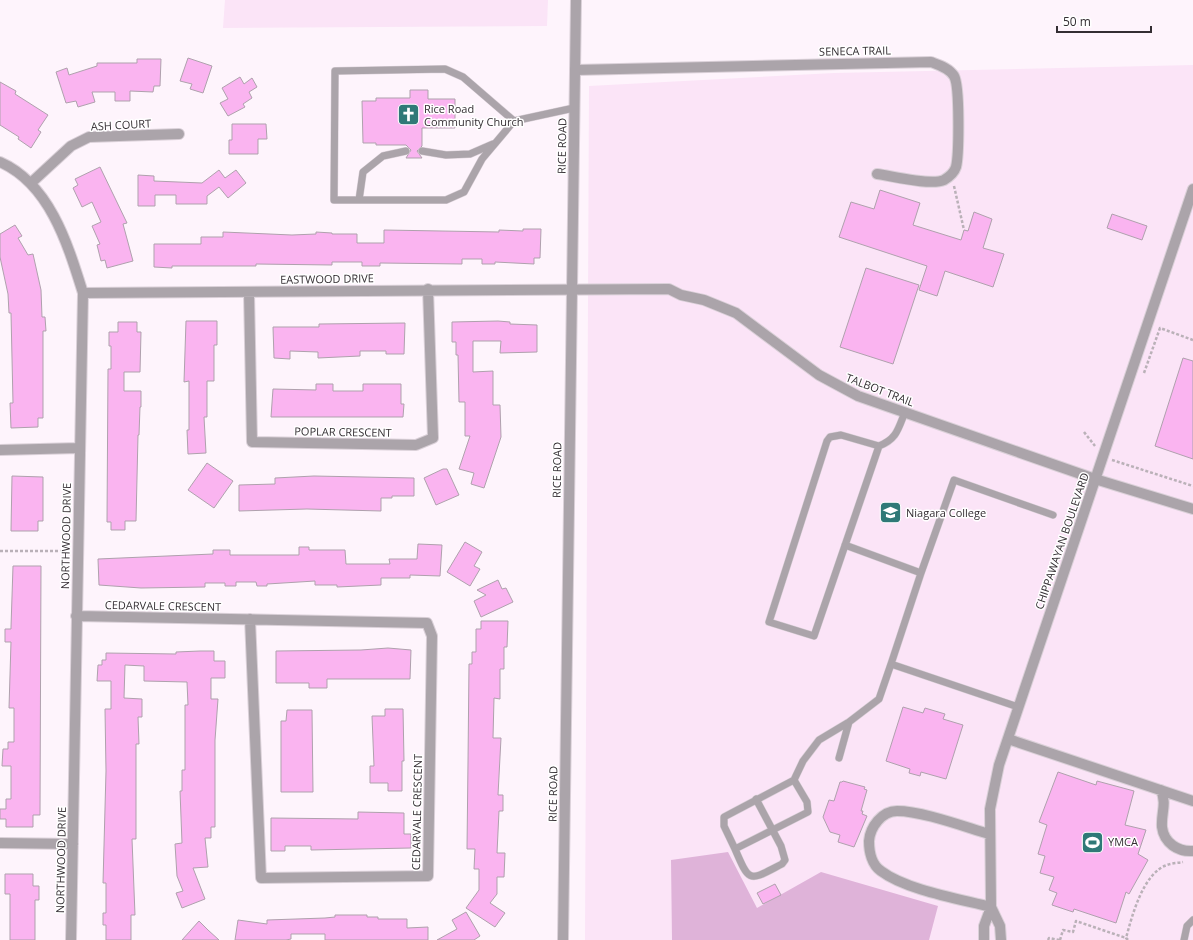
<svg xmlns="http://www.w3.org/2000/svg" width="1193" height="940" font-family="'Open Sans',sans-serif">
  <rect width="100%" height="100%" fill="#fef4fc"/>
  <path fill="#fbe4f7" d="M 225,0 L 548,0 L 547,26 L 223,28 Z
    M 1193,65 L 1193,940 L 585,940 L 589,86 L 834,73 Z"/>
  <path fill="#dfb3d9" d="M 728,852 L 757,908 L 821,872 L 938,906 L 929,940 L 672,940 L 671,860 Z"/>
  <path fill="#fab4f0" stroke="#afa1ad" d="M 188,58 L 212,66 L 203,93 L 190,89 L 192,84 L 180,81 Z
    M 137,59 L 161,59 L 160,86 L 154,86 L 153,92 L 130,91 L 130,101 L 115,101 L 115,92 L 92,92 L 95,102 L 78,107 L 76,101 L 66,103 L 56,72 L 67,68 L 69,75 L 97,66 L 97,63 L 137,63 Z
    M 240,77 L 244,84 L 252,78 L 257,87 L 249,92 L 252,98 L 243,104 L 245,107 L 228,116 L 220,103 L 228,99 L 222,88 Z
    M 0,82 L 16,91 L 15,94 L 48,115 L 38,130 L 41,132 L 31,148 L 18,139 L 19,137 L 0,125 Z
    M 410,90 L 428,90 L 428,99 L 455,99 L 455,128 L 422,128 L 422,146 L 417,151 L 422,158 L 406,158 L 411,150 L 406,145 L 376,145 L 376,143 L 363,143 L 362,101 L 376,101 L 376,98 L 410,98 Z
    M 232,124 L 266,124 L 267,139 L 258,139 L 258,154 L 229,154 L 229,140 L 232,140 Z
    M 100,167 L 127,223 L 123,224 L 133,261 L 107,268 L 105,260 L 101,261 L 97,245 L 100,244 L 92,226 L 101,222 L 92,202 L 82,207 L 73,188 L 78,185 L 75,179 Z
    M 219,170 L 225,178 L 236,170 L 246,183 L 228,198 L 219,187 L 207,196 L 207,204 L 176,204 L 176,195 L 155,195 L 155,206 L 138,206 L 138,175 L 154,176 L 154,181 L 202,183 Z
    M 880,190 L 920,203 L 913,225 L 961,240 L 964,230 L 968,231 L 974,212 L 992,219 L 983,248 L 1004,254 L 993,287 L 945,271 L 937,296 L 919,290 L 927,266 L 839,237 L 851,202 L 874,209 Z
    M 1112,214 L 1147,226 L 1142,240 L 1107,228 Z
    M 15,225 L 22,236 L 18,238 L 28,255 L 33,254 L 41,290 L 42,317 L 45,317 L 46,331 L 43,331 L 43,418 L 38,418 L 38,427 L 11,428 L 10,403 L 13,403 L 11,313 L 9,313 L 8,294 L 0,257 L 0,234 Z
    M 523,229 L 541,229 L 540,258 L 534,258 L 534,264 L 495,262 L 495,264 L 482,264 L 482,259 L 462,259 L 462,264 L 380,263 L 380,266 L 362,266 L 362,262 L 332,262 L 332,265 L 256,264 L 256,266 L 172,266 L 172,268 L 154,267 L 154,244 L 201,244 L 201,237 L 223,237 L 223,232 L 292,235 L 316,234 L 316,232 L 332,233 L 332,234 L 357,234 L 357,243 L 384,243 L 384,230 L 499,232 L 499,230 L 523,231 Z
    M 866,268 L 919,285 L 893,364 L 840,347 Z
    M 186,321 L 217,321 L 217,345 L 214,345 L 214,381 L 207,381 L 207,417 L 204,417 L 206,453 L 188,454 L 187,430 L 189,430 L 189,381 L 184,382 Z
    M 498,321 L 510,322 L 510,324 L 537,325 L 537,352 L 500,353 L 501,341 L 473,341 L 473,372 L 493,371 L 493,405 L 500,405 L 501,437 L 484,488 L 471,484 L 474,473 L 459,469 L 470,436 L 465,436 L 465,402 L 459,402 L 458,355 L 456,355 L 456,342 L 452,342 L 452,322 Z
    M 118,322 L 137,322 L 137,332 L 141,332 L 140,372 L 124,372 L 124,391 L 141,391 L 141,407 L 140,407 L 139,435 L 138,435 L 136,521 L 125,521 L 125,530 L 111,530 L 111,522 L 107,522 L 108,369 L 111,369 L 111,346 L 109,346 L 109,332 L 118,332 Z
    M 405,323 L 404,354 L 386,354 L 386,351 L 360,351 L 360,356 L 318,358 L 318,352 L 290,351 L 290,359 L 274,358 L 273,327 L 319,327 L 319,324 Z
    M 1183,358 L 1193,361 L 1193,459 L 1155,446 Z
    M 316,384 L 333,384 L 333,391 L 363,391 L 363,384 L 401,384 L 401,404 L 404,404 L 403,417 L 271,417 L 273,389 L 316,390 Z
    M 207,463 L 233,481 L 214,508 L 188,490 Z
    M 443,469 L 447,469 L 459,495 L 436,505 L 424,478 Z
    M 12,476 L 43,477 L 43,521 L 38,521 L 38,531 L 11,531 Z
    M 314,476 L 414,478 L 414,496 L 392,496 L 392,498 L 381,498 L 381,511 L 307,509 L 239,511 L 239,485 L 275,484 L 275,478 Z
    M 465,542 L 482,552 L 474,566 L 480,569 L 470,586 L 447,572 Z
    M 418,544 L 442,545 L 440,576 L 410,575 L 410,578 L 381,578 L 381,585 L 337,587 L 337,585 L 315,585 L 315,581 L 267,584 L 267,586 L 257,586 L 256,582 L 236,582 L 236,586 L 225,586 L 225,583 L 205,583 L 205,587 L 141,588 L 99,585 L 98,559 L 213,554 L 213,550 L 230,550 L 230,555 L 299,555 L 299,547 L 309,547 L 309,550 L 345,550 L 346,564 L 390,564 L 389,559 L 417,559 Z
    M 13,566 L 41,566 L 40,815 L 33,815 L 33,827 L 6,827 L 6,819 L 0,819 L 0,809 L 6,809 L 6,799 L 11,799 L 11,766 L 2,766 L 3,749 L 8,749 L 8,742 L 14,742 L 14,708 L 9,708 L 11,642 L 5,642 L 5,629 L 11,629 L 11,627 Z
    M 498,580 L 502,589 L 506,588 L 513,602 L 481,617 L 474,601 L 486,595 L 477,590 Z
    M 481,621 L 508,621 L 507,647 L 504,647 L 504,669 L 500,669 L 500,699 L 494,698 L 493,738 L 501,738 L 498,795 L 503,795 L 503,811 L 499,811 L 497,853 L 505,853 L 504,877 L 497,877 L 497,894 L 490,903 L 505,913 L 495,927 L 466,908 L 479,890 L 479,869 L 474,869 L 475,849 L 467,849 L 468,762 L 469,664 L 472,664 L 472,652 L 476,652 L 476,629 L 481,629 Z
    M 388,648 L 411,650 L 410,679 L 327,679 L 327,688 L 309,688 L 309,683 L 276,683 L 276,651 L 361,650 Z
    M 200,651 L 214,651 L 214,661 L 225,661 L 225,678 L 211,678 L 211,699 L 218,699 L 215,740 L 215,827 L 211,827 L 211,838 L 205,838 L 208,867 L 193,868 L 205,899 L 182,908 L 176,893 L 183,891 L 177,876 L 175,844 L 182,843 L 180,791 L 182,791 L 182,770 L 185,770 L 185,705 L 188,705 L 187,682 L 144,681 L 144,666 L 125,665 L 124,698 L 142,699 L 142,717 L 138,717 L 139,744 L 136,744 L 136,839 L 132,839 L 135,915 L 131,915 L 131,940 L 106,940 L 106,925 L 103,925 L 103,913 L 106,913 L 106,883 L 103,883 L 106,771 L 105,709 L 111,709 L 111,681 L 97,681 L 98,665 L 102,665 L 102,660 L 106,660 L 106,653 L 176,654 L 176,652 Z
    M 903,707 L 923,713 L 925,708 L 945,714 L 943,719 L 963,725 L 946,779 L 921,772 L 920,776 L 909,773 L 910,769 L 886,761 Z
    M 385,709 L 403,709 L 404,761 L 402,761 L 402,791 L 388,791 L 388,783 L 370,783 L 370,766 L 374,766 L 372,716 L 385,716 Z
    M 287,710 L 312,710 L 313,792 L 281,792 L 281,721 L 286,721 Z
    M 1058,772 L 1096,785 L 1097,781 L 1134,791 L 1125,825 L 1146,830 L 1138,854 L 1148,860 L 1129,894 L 1126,892 L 1116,923 L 1074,909 L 1073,912 L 1052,905 L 1057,893 L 1049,890 L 1054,877 L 1040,873 L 1045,856 L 1038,854 L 1047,825 L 1039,822 Z
    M 843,781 L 865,787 L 864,789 L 867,790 L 861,811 L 863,811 L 862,814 L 867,816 L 854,847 L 838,842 L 840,835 L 830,832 L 823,817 L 829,800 L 834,801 L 840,782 L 842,782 Z
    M 358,812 L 404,813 L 404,834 L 411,834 L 411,848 L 311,850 L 311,846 L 285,846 L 285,851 L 271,851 L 271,818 L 358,819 Z
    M 5,874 L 33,874 L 33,886 L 39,886 L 39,900 L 35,900 L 35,940 L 10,940 L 10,894 L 5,894 Z
    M 775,884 L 781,895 L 763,904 L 757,893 Z
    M 466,912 L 480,936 L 474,940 L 437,940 L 457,929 L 452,920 Z
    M 335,915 L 367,915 L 367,917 L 378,917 L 378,919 L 407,919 L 407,928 L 428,927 L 428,940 L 325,940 L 325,934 L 291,934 L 291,939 L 286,940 L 235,940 L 238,920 L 267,924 L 267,920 L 325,918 L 335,917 Z
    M 199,921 L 208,930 L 219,940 L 182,940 Z"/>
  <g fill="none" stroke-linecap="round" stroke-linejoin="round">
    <defs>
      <path id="service" d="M 514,121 L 482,159 L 464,192 L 446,200 L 334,200 L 335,71 L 445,69 L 463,77 L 514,121 L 574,108
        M 422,151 L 446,155 L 470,154 L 493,144
        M 359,200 L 363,172 L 383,156 L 406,151
        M 879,446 L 841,435 L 830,437 L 827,441 L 769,622 L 814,636 L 879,446 C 897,439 898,429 905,412
        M 845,545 L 921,573 L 954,480 L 1053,515
        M 921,573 L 891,664 L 1018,707
        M 839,758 L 849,722
        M 794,780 L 807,802 L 808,812 L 735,849 L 724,826 L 724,817 L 794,780 L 803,761 L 819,740 L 849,722 L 879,699 L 891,664
        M 735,849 C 750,884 749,881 782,864 L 785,860 L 781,846 L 756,799
        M 1184,940 L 1187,926 L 1193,920"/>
      <path id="minor" d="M 575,70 L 931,62 C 939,65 949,68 954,76 C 960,86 959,155 956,167 C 954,173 949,177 944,180 C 931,186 892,176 877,174
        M 0,162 C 50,184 68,245 83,293 L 71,940
        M 32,182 L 71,146 L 89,137 L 179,134
        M 83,293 L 669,289 L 681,295 L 704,300 L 736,313 L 819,375 L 858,396 L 1095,479 L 1193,509
        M 249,293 L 252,442 L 416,445 L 433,438 L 428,289
        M 0,450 L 79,448
        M 76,616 L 427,623 L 432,636 L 428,876 L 261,878 L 250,619
        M 1008,739 L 1193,801
        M 1161,790 C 1167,805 1161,812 1162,827 C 1164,843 1178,852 1193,851
        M 989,834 C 965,827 922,811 897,811 C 882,811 870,827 869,841 C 869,852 872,865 881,871 C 906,890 960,899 991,907
        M 0,843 L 73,844
        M 991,907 L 1000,926 L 1001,940
        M 984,940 L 984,926 L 991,907 L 990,809 L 999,765 L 1193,189"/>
      <path id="tertiary" d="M 563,940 L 576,0"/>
    </defs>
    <use href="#service" stroke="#dad0d8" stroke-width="8"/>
    <use href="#minor" stroke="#dad0d8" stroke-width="12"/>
    <use href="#tertiary" stroke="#dad0d8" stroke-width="12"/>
    <path stroke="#bab1b8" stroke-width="2.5" stroke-dasharray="3 2" stroke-linecap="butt" d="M 954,186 L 964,230
      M 1144,373 L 1160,328 L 1193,340
      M 1084,432 L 1095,446
      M 1112,460 L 1193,486
      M 0,551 L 67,551
      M 1048,940 L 1049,938 L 1059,940
      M 1060,940 L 1063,930 L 1073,932 L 1076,921 L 1126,938
      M 1128,940 L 1126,938 C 1132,916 1143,873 1167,865 C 1172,863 1178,863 1183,862"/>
    <use href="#service" stroke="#aba4aa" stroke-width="7"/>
    <use href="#minor" stroke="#aba4aa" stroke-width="10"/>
    <use href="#tertiary" stroke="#aba4aa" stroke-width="10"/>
  </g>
  <defs>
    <symbol id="church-square" viewBox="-11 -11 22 22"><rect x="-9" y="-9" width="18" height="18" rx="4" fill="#2f7977" stroke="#fff"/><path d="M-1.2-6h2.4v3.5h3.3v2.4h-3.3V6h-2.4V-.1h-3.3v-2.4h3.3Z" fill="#fff"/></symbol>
    <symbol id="university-square" viewBox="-11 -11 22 22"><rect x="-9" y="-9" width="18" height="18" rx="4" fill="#2f7977" stroke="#fff"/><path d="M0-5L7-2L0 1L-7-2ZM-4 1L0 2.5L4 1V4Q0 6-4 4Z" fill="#fff"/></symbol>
    <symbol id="stadium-square" viewBox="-11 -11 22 22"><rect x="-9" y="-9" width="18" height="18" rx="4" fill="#2f7977" stroke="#fff"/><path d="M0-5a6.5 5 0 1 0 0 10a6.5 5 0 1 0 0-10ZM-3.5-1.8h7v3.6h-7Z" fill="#fff"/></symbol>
  </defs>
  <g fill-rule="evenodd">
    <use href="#church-square" x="396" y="102" width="25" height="25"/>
    <use href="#university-square" x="878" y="500" width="25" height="25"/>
    <use href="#stadium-square" x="1080" y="830" width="25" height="25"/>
  </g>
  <g text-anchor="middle" stroke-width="3" stroke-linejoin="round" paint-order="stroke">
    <g font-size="11" fill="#342e33" stroke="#fff">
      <text transform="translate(855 51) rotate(-1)" y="4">SENECA TRAIL</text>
      <text transform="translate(121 125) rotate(-3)" y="4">ASH COURT</text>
      <text transform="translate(562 146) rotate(-89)" y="4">RICE ROAD</text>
      <text transform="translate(327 279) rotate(-1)" y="4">EASTWOOD DRIVE</text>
      <text transform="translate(880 390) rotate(21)" y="4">TALBOT TRAIL</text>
      <text transform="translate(343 432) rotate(1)" y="4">POPLAR CRESCENT</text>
      <text transform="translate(557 470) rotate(-89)" y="4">RICE ROAD</text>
      <text transform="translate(66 536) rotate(-89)" y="4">NORTHWOOD DRIVE</text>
      <text transform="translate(1062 541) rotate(-71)" y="4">CHIPPAWAYAN BOULEVARD</text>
      <text transform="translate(163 606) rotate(1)" y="4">CEDARVALE CRESCENT</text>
      <text transform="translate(553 794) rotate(-89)" y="4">RICE ROAD</text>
      <text transform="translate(417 812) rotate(-89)" y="4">CEDARVALE CRESCENT</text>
      <text transform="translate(61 860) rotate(-89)" y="4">NORTHWOOD DRIVE</text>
    </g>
    <g font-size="11" fill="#342e33" stroke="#fff" text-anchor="start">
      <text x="424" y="113">Rice Road<tspan x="424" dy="13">Community Church</tspan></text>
      <text x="906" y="517">Niagara College</text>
      <text x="1108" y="846">YMCA</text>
    </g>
  </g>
  <path d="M1057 26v6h94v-6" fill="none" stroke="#342e33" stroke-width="2"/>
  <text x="1063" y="26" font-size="12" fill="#342e33" stroke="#ffffff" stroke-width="3" paint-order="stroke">50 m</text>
</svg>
